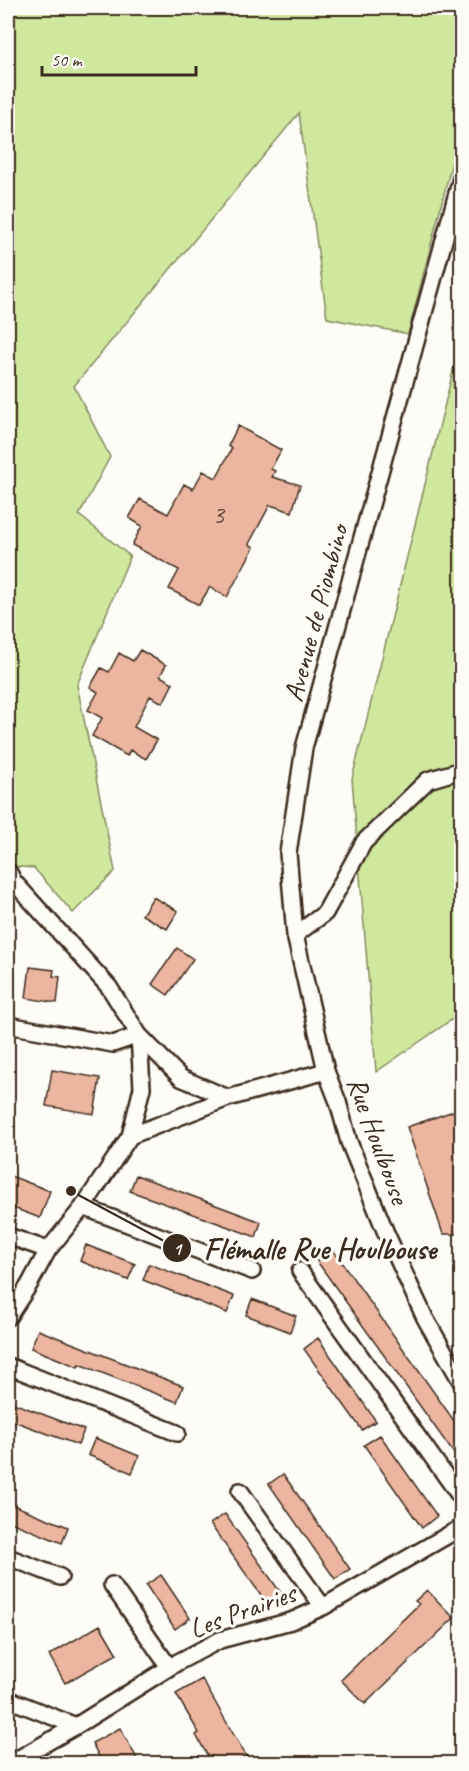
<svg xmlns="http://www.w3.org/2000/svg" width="469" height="1771" font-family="Caveat,sans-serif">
  <rect width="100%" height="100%" fill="#fdfcf7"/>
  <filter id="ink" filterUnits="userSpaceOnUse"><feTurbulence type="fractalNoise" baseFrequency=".0167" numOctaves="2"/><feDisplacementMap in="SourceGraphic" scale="12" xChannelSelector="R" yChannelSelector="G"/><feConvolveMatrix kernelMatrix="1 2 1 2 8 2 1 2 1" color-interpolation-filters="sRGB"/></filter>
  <g filter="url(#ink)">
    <path fill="#cfe89e" stroke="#85895e" stroke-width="1.5" d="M 8,8 L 461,8 L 461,128 L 408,334 L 327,318 L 299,113 L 74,386 L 110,457 L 79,515 L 130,556 L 77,685 L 115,871 L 73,913 L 34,868 L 8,866 Z
      M 461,339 L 461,1013 L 376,1072 L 352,779 Z"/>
    <path fill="#ebb59f" stroke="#3b2a1e" stroke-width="1.5" d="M 238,426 L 281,450 L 271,469 L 275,471 L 272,477 L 300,485 L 292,512 L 270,505 L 249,544 L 254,547 L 227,597 L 210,587 L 199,605 L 169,589 L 179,570 L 132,545 L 142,526 L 129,518 L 140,499 L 168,514 L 184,484 L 193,489 L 203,471 L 216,478 L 232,448 L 228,446 Z
      M 140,650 L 166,665 L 160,676 L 173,683 L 163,703 L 150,696 L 134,727 L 157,740 L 146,759 L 130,750 L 127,756 L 92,736 L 102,718 L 88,710 L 98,692 L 90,687 L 101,668 L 109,672 L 119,653 L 133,661 Z
      M 153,897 L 178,911 L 167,929 L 142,915 Z
      M 177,948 L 193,959 L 168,995 L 152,984 Z
      M 30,967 L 54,970 L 53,976 L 60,977 L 57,1003 L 26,998 Z
      M 52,1070 L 100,1078 L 94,1114 L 46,1106 Z
      M 462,1108 L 462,1234 L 443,1234 L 407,1127 Z
      M 8,1175 L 50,1191 L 40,1218 L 8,1206 Z
      M 136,1175 L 261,1222 L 256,1237 L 130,1191 Z
      M 86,1245 L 135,1264 L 128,1280 L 80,1261 Z
      M 331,1247 L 462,1432 L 462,1465 L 314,1257 Z
      M 149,1264 L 234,1296 L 227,1313 L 143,1280 Z
      M 252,1299 L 296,1316 L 290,1332 L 246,1315 Z
      M 38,1330 L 183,1386 L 177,1402 L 79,1364 L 78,1367 L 31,1348 Z
      M 318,1338 L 376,1421 L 362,1430 L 304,1349 Z
      M 8,1401 L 84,1430 L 78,1445 L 8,1419 Z
      M 380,1435 L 437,1516 L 422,1528 L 364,1445 Z
      M 95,1438 L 139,1456 L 132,1473 L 88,1455 Z
      M 283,1474 L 350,1569 L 335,1579 L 269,1484 Z
      M 8,1503 L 68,1527 L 62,1543 L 8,1521 Z
      M 225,1514 L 283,1596 L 269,1606 L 210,1524 Z
      M 161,1575 L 190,1618 L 175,1629 L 146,1585 Z
      M 427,1590 L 454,1618 L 365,1704 L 341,1680 L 419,1604 L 415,1601 Z
      M 100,1625 L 117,1654 L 65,1683 L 49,1655 Z
      M 202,1679 L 231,1730 L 251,1764 L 216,1764 L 213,1758 L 210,1760 L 196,1735 L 199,1733 L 176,1694 Z
      M 120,1728 L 140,1764 L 103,1764 L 92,1743 Z"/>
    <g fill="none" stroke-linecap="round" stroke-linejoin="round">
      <defs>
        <path id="minor" d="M 462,175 L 304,748 L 288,853 L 295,935 L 326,1071 L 338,1102 L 349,1142 L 386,1233 L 412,1290 L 425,1318 L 462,1383
          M 8,871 L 14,882 L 109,987 L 139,1035 L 181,1078 L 228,1098
          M 295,935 L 325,913 L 364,842 L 428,780 L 462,770
          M 8,1025 L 113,1044 L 139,1035
          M 130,1136 L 142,1088 L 139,1035
          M 83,1207 L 252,1271
          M 8,1236 L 48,1250
          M 300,1271 L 462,1499
          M 8,1317 L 29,1285 L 48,1250 L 83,1207 L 130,1136 L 228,1098 L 326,1071
          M 8,1366 L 177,1433
          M 240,1491 L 323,1607
          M 8,1557 L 60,1577
          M 112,1585 L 169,1667
          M 8,1699 L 76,1726
          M 9,1764 L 76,1726 L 178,1662 L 220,1640 L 291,1621 L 323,1607 L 462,1527"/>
      </defs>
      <use href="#minor" stroke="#3b2a1e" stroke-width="20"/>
      <use href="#minor" stroke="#fdfcf7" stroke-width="15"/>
    </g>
  </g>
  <g text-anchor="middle" stroke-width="6" stroke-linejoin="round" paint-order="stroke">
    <g font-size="26" fill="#674d3e">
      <text x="218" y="523">3</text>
    </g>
    <g font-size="28" fill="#3b2a1e" stroke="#fdfcf7">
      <text transform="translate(315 613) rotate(-75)" y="10">Avenue de Piombino</text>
      <text transform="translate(379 1140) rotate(70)" y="10">Rue Houlbouse</text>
      <text transform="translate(242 1610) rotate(-20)" y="10">Les Prairies</text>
    </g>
  </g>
  <path fill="none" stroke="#3b2a1e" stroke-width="2" d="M71 1191L177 1248"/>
  <g fill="#3b2a1e" stroke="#fdfcf7" stroke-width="2">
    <circle cx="71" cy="1191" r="6"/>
    <circle cx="177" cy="1248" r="15"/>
  </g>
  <g font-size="18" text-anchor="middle" font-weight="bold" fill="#fff">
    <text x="177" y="1255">1</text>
  </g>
  <g font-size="30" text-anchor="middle" font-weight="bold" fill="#3b2a1e" stroke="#fdfcf7" stroke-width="6" stroke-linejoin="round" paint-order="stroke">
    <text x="320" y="1259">Flémalle Rue Houlbouse</text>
  </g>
  <rect width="469" height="1771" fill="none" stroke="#fdfcf7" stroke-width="30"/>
  <rect x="15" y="15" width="439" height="1741" fill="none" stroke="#3b2a1e" stroke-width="2" filter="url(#ink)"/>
  <path d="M42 66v9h154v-9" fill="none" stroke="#3b2a1e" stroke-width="3"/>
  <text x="51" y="66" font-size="18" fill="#3b2a1e" stroke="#fdfcf7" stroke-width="4.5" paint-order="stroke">50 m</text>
</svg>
